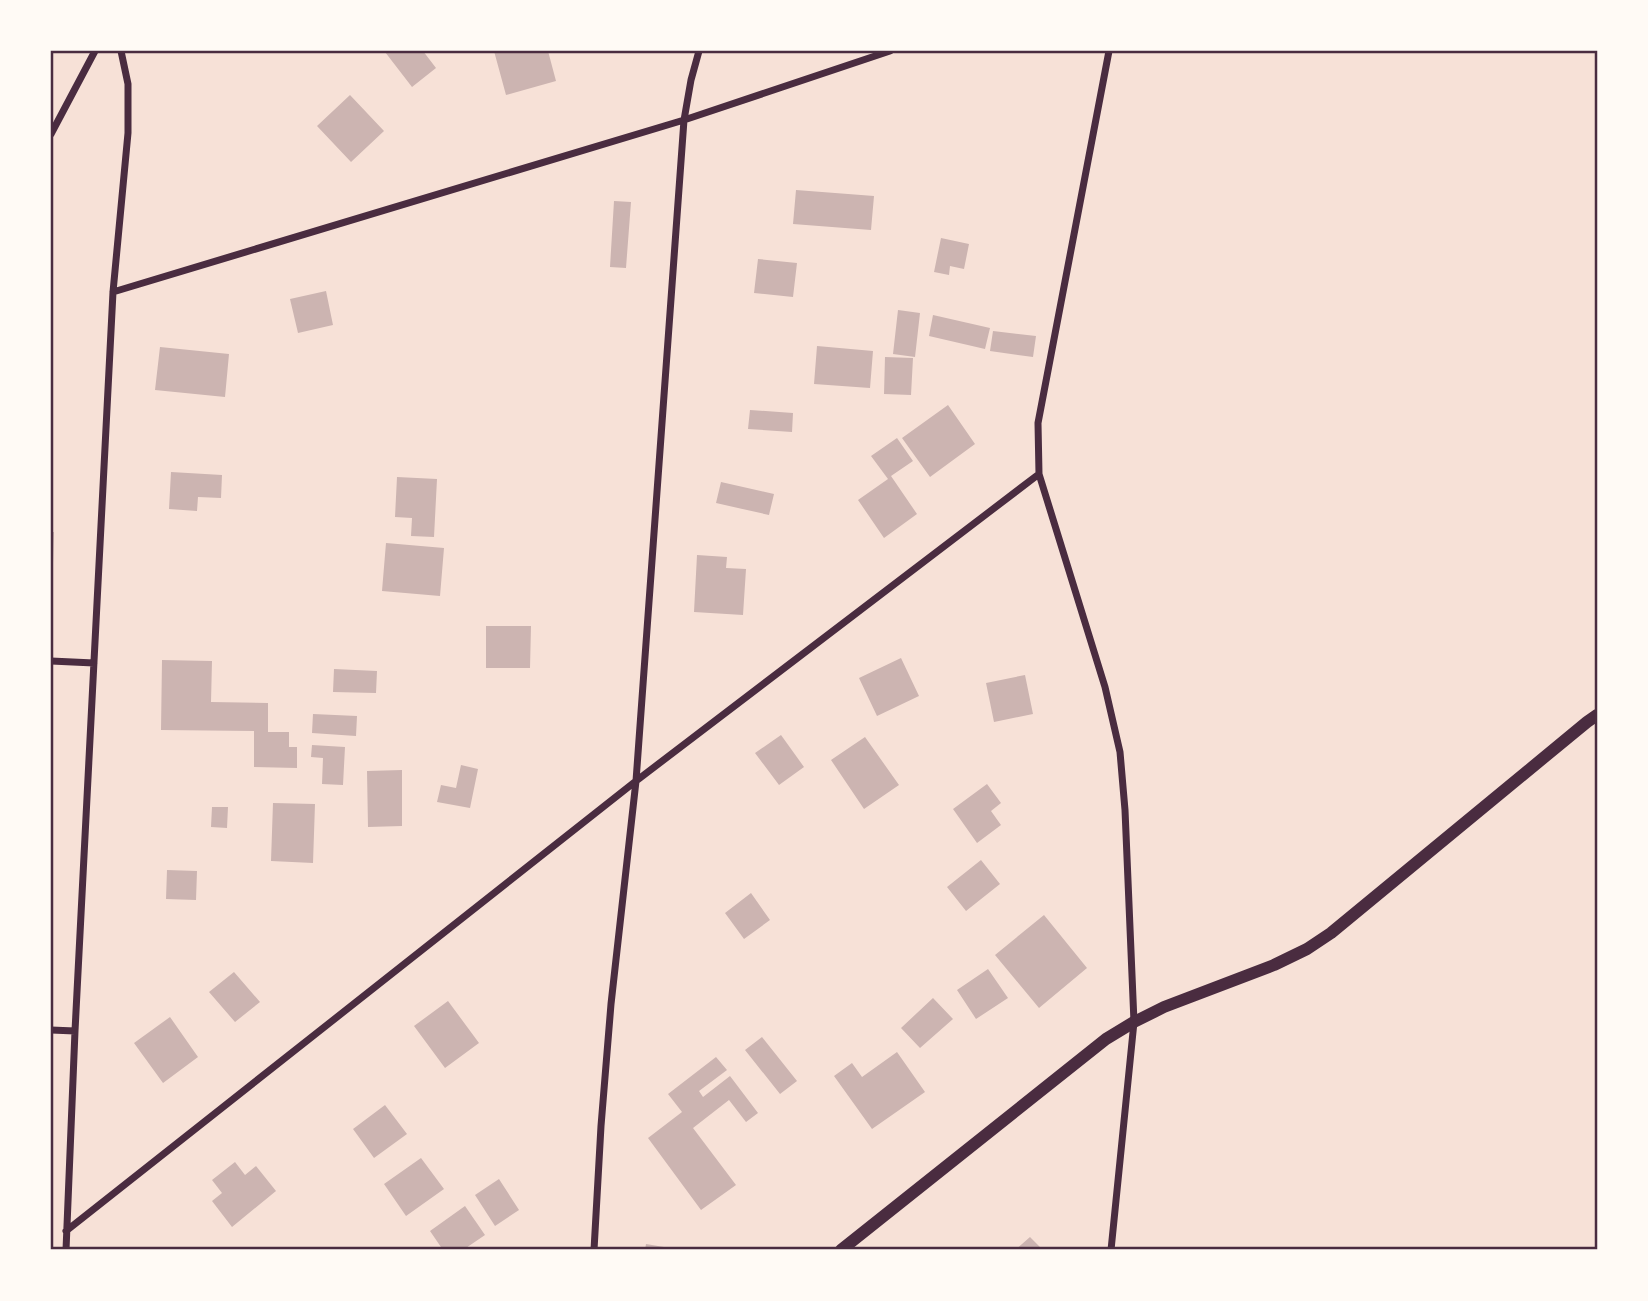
<svg xmlns="http://www.w3.org/2000/svg" width="1648" height="1301" font-family="Raleway,sans-serif">
  <rect width="100%" height="100%" fill="#f7e1d7"/>
  <path fill="#ccb4b1" d="M 387,51 L 423,51 L 436,68 L 412,87 L 385,52 Z
    M 494,51 L 548,51 L 556,81 L 506,95 Z
    M 350,95 L 384,131 L 351,162 L 317,126 Z
    M 796,190 L 874,196 L 871,230 L 793,224 Z
    M 614,201 L 631,202 L 626,268 L 610,267 Z
    M 941,238 L 969,244 L 964,269 L 950,266 L 949,275 L 934,272 Z
    M 758,259 L 797,263 L 793,297 L 754,293 Z
    M 326,291 L 333,325 L 298,333 L 290,299 Z
    M 898,310 L 920,313 L 915,357 L 893,354 Z
    M 933,315 L 990,328 L 985,349 L 929,336 Z
    M 993,331 L 1036,336 L 1033,357 L 990,351 Z
    M 817,346 L 873,351 L 870,388 L 814,384 Z
    M 160,347 L 229,354 L 225,397 L 155,390 Z
    M 885,357 L 913,358 L 911,395 L 884,394 Z
    M 948,405 L 975,444 L 930,477 L 902,438 Z
    M 750,410 L 793,413 L 792,432 L 748,429 Z
    M 897,438 L 913,461 L 891,476 L 917,514 L 884,538 L 858,500 L 888,479 L 871,456 Z
    M 171,472 L 222,475 L 221,498 L 198,497 L 197,511 L 169,509 Z
    M 397,477 L 437,479 L 434,537 L 411,536 L 412,518 L 395,517 Z
    M 721,482 L 774,494 L 769,515 L 716,503 Z
    M 51,532 L 54,532 L 53,563 L 51,563 Z
    M 386,543 L 444,548 L 440,596 L 382,591 Z
    M 697,555 L 727,557 L 726,568 L 746,569 L 743,615 L 694,612 Z
    M 486,626 L 531,626 L 530,668 L 486,668 Z
    M 901,658 L 919,696 L 877,716 L 859,678 Z
    M 162,660 L 212,661 L 211,702 L 268,703 L 268,732 L 289,732 L 289,747 L 297,747 L 297,768 L 254,767 L 254,731 L 161,730 Z
    M 334,669 L 377,671 L 376,693 L 333,692 Z
    M 1025,675 L 1033,714 L 994,722 L 986,683 Z
    M 313,714 L 357,716 L 356,736 L 312,733 Z
    M 781,735 L 804,767 L 779,785 L 755,753 Z
    M 865,737 L 899,785 L 864,809 L 831,760 Z
    M 312,745 L 345,747 L 343,785 L 322,784 L 323,758 L 311,757 Z
    M 461,765 L 478,769 L 470,808 L 437,802 L 441,785 L 456,788 Z
    M 402,770 L 402,826 L 368,827 L 367,771 Z
    M 987,784 L 1001,803 L 991,811 L 1001,825 L 977,843 L 953,809 Z
    M 273,803 L 315,804 L 313,863 L 271,861 Z
    M 212,807 L 228,807 L 227,828 L 211,827 Z
    M 981,860 L 1000,884 L 966,911 L 947,887 Z
    M 167,870 L 197,871 L 196,900 L 166,899 Z
    M 751,893 L 770,920 L 744,939 L 725,913 Z
    M 1044,915 L 1087,968 L 1039,1008 L 995,955 Z
    M 988,969 L 1008,998 L 976,1019 L 957,990 Z
    M 234,972 L 260,1002 L 235,1022 L 209,992 Z
    M 933,998 L 953,1019 L 920,1048 L 901,1028 Z
    M 448,1001 L 479,1043 L 445,1068 L 414,1026 Z
    M 170,1017 L 198,1057 L 163,1083 L 134,1043 Z
    M 762,1037 L 797,1081 L 780,1094 L 745,1050 Z
    M 897,1052 L 925,1092 L 872,1129 L 834,1076 L 852,1063 L 862,1077 Z
    M 716,1057 L 727,1070 L 699,1091 L 703,1097 L 730,1076 L 758,1113 L 746,1122 L 729,1100 L 693,1128 L 736,1185 L 701,1210 L 648,1138 L 682,1112 L 668,1094 Z
    M 385,1105 L 407,1134 L 374,1158 L 353,1129 Z
    M 421,1158 L 444,1189 L 406,1216 L 384,1184 Z
    M 235,1162 L 245,1175 L 256,1166 L 276,1191 L 232,1227 L 212,1201 L 222,1193 L 212,1180 Z
    M 499,1179 L 519,1210 L 495,1226 L 475,1195 Z
    M 465,1206 L 485,1235 L 463,1250 L 443,1250 L 430,1231 Z
    M 1030,1237 L 1043,1250 L 1015,1250 Z
    M 646,1244 L 676,1249 L 675,1250 L 645,1250 Z"/>
  <g fill="none" stroke-linecap="round" stroke-linejoin="round">
    <path stroke="#4a2c40" stroke-width="7" d="M 1109,51 L 1038,423 L 1039,474 L 1105,687 L 1120,752 L 1125,810 L 1134,1022 L 1111,1250
      M 51,134 L 95,51
      M 113,292 L 684,120 L 890,51
      M 51,661 L 94,663
      M 51,1030 L 75,1031
      M 66,1231 L 636,781 L 1039,474
      M 66,1250 L 75,1031 L 113,292 L 128,133 L 128,84 L 121,51
      M 594,1250 L 601,1126 L 611,1004 L 636,781 L 684,120 L 691,80 L 699,51"/>
    <path stroke="#4a2c40" stroke-width="12" d="M 841,1250 L 1106,1039 L 1134,1022 L 1164,1007 L 1274,965 L 1307,949 L 1331,933 L 1587,722 L 1597,715"/>
  </g>
  <rect width="1648" height="1301" fill="none" stroke="#fffaf5" stroke-width="105"/>
  <rect x="52" y="52" width="1544" height="1196" fill="none" stroke="#4a2c40" stroke-width="2.5"/>
</svg>
